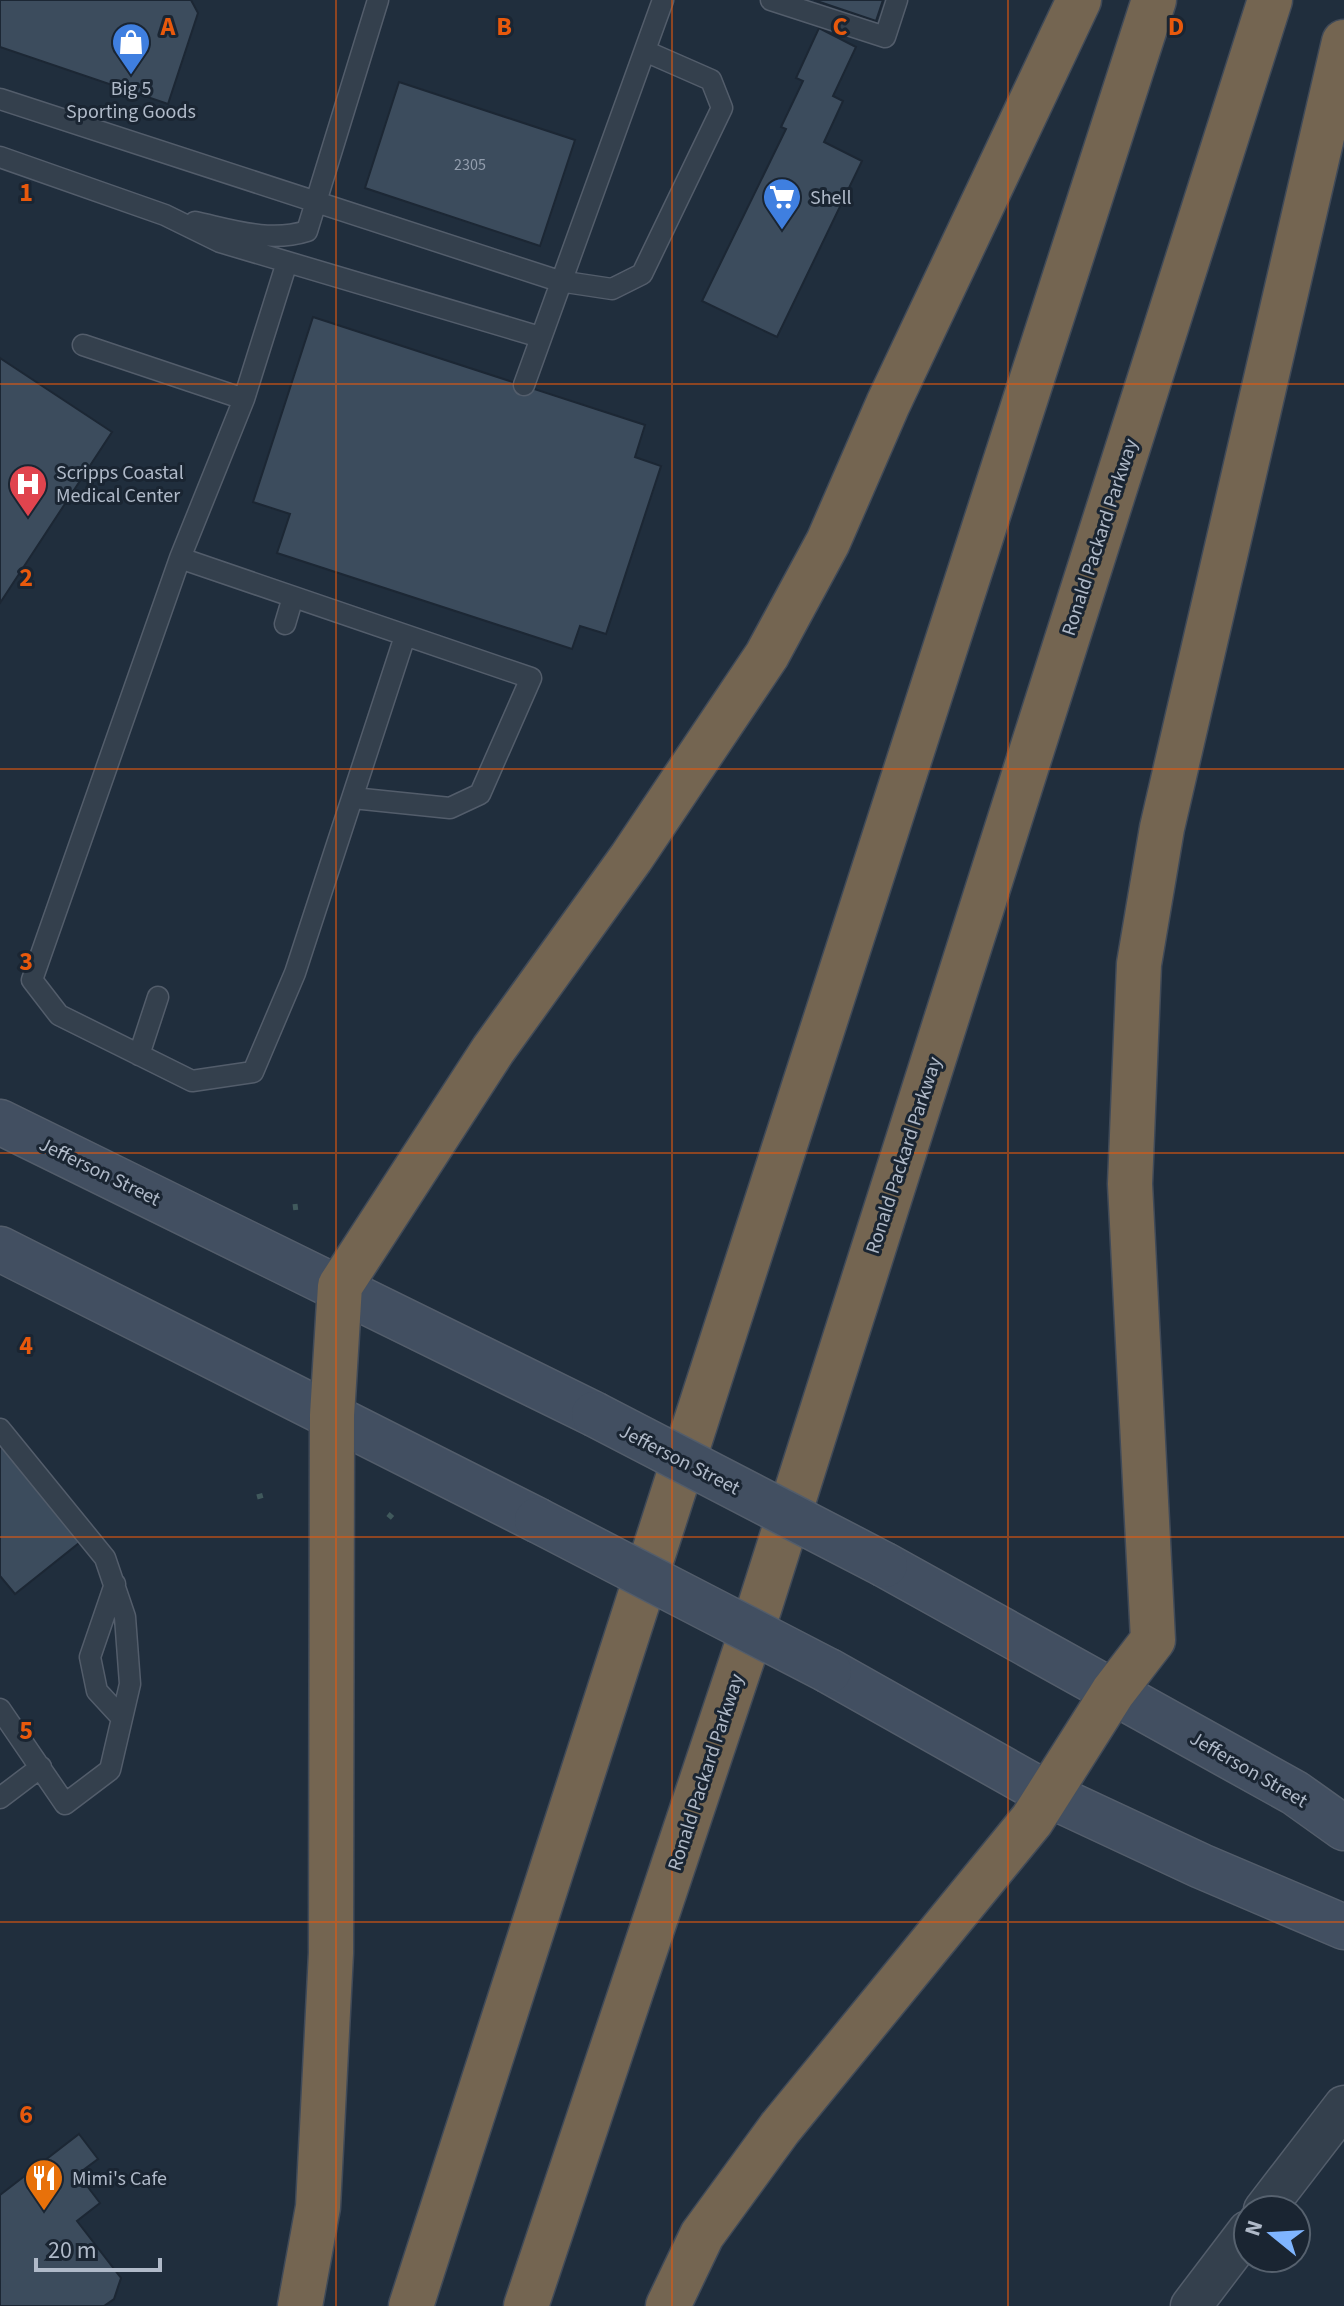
<svg xmlns="http://www.w3.org/2000/svg" width="1344" height="2306" font-family="'Source Sans 3',sans-serif">
  <rect width="100%" height="100%" fill="#202e3d"/>
  <path fill="#3c4c5d" stroke="#1c2734" stroke-width="2" d="M 0,0 L 191,0 L 198,13 L 168,104 L 0,47 Z
    M 814,0 L 883,0 L 876,21 Z
    M 819,28 L 856,47 L 833,96 L 843,101 L 824,142 L 862,161 L 777,337 L 702,301 L 786,129 L 781,127 L 803,81 L 796,78 Z
    M 399,82 L 575,140 L 540,246 L 365,188 Z
    M 313,317 L 645,425 L 635,457 L 661,466 L 606,634 L 580,626 L 572,649 L 277,553 L 290,514 L 253,502 Z
    M 0,358 L 112,432 L 0,603 Z
    M 0,1435 L 84,1539 L 15,1594 L 0,1576 Z
    M 79,2134 L 98,2159 L 78,2174 L 100,2203 L 77,2221 L 121,2278 L 114,2299 L 104,2306 L 0,2306 L 0,2195 Z"/>
  <g fill="none" stroke-linecap="round" stroke-linejoin="round">
    <defs>
      <path id="service" d="M 771,0 L 885,37 L 897,0
        M 0,99 L 559,281 L 612,289 L 642,274 L 722,108 L 711,80 L 645,51
        M 0,157 L 165,215 L 220,242 L 540,337
        M 195,222 C 232,230 270,243 307,231 L 378,0
        M 287,262 L 244,399 L 180,558 L 32,980 L 59,1015 L 192,1081 L 253,1072 L 295,973 L 405,636
        M 83,345 L 244,399
        M 524,385 L 663,0
        M 180,558 L 531,678 L 480,794 L 450,808 L 353,798
        M 285,624 L 293,597
        M 139,1055 L 158,997
        M 0,1429 L 105,1558 L 125,1617 L 130,1684 L 110,1770 L 65,1804 L 0,1709
        M 115,1584 L 90,1657 L 97,1691 L 120,1716
        M 0,1798 L 41,1767"/>
      <path id="minor" d="M 1264,2210 L 1344,2106
        M 1191,2306 L 1248,2231"/>
      <path id="secondary" d="M 0,1122 L 594,1414
        M 0,1249 L 537,1520
        M 885,1565 L 1295,1793 L 1344,1828
        M 829,1671 L 1049,1795 L 1201,1866 L 1344,1927"/>
      <path id="motorway" d="M 300,2306 L 318,2207 L 331,1953 L 332,1415 L 340,1286 L 493,1050 L 631,858 L 767,655 L 828,542 L 888,404 L 1079,0
        M 411,2306 L 1154,0
        M 526,2306 L 760,1606 L 1270,0
        M 668,2306 L 702,2235 L 780,2128 L 1032,1820 L 1113,1692 L 1153,1640 L 1130,1184 L 1139,964 L 1162,828 L 1344,42"/>
    </defs>
    <use href="#service" stroke="#535d6b" stroke-width="23"/>
    <use href="#minor" stroke="#535d6b" stroke-width="43"/>
    <use href="#secondary" stroke="#535d6b" stroke-width="47"/>
    <use href="#motorway" stroke="#404a58" stroke-width="47"/>
    <path stroke="#40595c" stroke-width="5" stroke-dasharray="6 6" stroke-linecap="butt" d="M 295,1204 L 296,1212
      M 257,1497 L 264,1495
      M 388,1514 L 396,1521"/>
    <use href="#service" stroke="#34404d" stroke-width="20"/>
    <use href="#minor" stroke="#34404d" stroke-width="40"/>
    <use href="#secondary" stroke="#424f61" stroke-width="44"/>
    <use href="#motorway" stroke="#746551" stroke-width="44"/>
    <defs>
      <path id="secondary-bridge" d="M 594,1414 L 885,1565
        M 537,1520 L 829,1671"/>
    </defs>
    <use href="#secondary-bridge" stroke="#535d6b" stroke-width="47" stroke-linecap="butt"/>
    <use href="#secondary-bridge" stroke="#424f61" stroke-width="44"/>
  </g>
  <path fill="none" stroke="#e8590c" stroke-width="2" stroke-opacity="0.55" d="M 336,0 L 336,2306M 672,0 L 672,2306M 1008,0 L 1008,2306M 0,384 L 1344,384M 0,769 L 1344,769M 0,1153 L 1344,1153M 0,1537 L 1344,1537M 0,1922 L 1344,1922"/>
  <defs>
    <symbol id="shop-pin" viewBox="-11 -11 22 30"><path d="M0 17L-7.5 6A9.5 9.5 0 1 1 7.5 6Z" fill="#3f7fe0" stroke="#1a2532"/><path d="M-5-2.5h2.3a2.7 3.5 0 0 1 5.4 0H5L5.5 6h-11ZM-1.5-2.5h3a1.5 2.3 0 0 0-3 0Z" fill="#fff"/></symbol>
    <symbol id="supermarket-pin" viewBox="-11 -11 22 30"><path d="M0 17L-7.5 6A9.5 9.5 0 1 1 7.5 6Z" fill="#3f7fe0" stroke="#1a2532"/><path d="M-6-5.5h2.5l.6 2H6L4.5 2H-2.5L-4.4-4H-6ZM-1.5 3.2a1.3 1.3 0 1 0 .1 0ZM3 3.2a1.3 1.3 0 1 0 .1 0Z" fill="#fff"/></symbol>
    <symbol id="hospital-pin" viewBox="-11 -11 22 30"><path d="M0 17L-7.5 6A9.5 9.5 0 1 1 7.5 6Z" fill="#e0444e" stroke="#1a2532"/><path d="M-5-5h3v3.5h4V-5h3V5h-3V1.5h-4V5h-3Z" fill="#fff"/></symbol>
    <symbol id="restaurant-pin" viewBox="-11 -11 22 30"><path d="M0 17L-7.5 6A9.5 9.5 0 1 1 7.5 6Z" fill="#e8710a" stroke="#1a2532"/><path d="M-5-6h1v4h1v-4h1v4h1v-4h1v5L-1.5 .5V6h-2V.5L-5-1ZM5-6V6H3V1.5H1.5Q1.5-4 5-6Z" fill="#fff"/></symbol>
  </defs>
  <g fill-rule="evenodd">
    <use href="#shop-pin" x="109" y="20" width="44" height="60"/>
    <use href="#supermarket-pin" x="760" y="175" width="44" height="60"/>
    <use href="#hospital-pin" x="6" y="462" width="44" height="60"/>
    <use href="#restaurant-pin" x="22" y="2156" width="44" height="60"/>
  </g>
  <g text-anchor="middle" stroke-width="6" stroke-linejoin="round" paint-order="stroke">
    <g font-size="16" fill="#939eae">
      <text x="470" y="170">2305</text>
    </g>
    <g font-size="20" fill="#b0bac9" stroke="#1a2532" text-anchor="start">
      <text x="131" y="95" text-anchor="middle">Big 5<tspan x="131" dy="23">Sporting Goods</tspan></text>
      <text x="810" y="204">Shell</text>
      <text x="56" y="479">Scripps Coastal<tspan x="56" dy="23">Medical Center</tspan></text>
      <text x="72" y="2185">Mimi's Cafe</text>
    </g>
    <g font-size="20" fill="#b0bac9" stroke="#1a2532">
      <text transform="translate(1099 537) rotate(-72)" y="7">Ronald Packard Parkway</text>
      <text transform="translate(903 1155) rotate(-72)" y="7">Ronald Packard Parkway</text>
      <text transform="translate(100 1171) rotate(26)" y="7">Jefferson Street</text>
      <text transform="translate(680 1459) rotate(27)" y="7">Jefferson Street</text>
      <text transform="translate(1249 1769) rotate(30)" y="7">Jefferson Street</text>
      <text transform="translate(705 1772) rotate(-72)" y="7">Ronald Packard Parkway</text>
    </g>
  </g>
  <g font-size="26" text-anchor="middle" font-weight="bold" fill="#e8590c" stroke="#1a2532" stroke-width="6" stroke-linejoin="round" paint-order="stroke">
    <text x="168" y="35">A</text>
    <text x="504" y="35">B</text>
    <text x="840" y="35">C</text>
    <text x="1176" y="35">D</text>
    <text x="26" y="201">1</text>
    <text x="26" y="586">2</text>
    <text x="26" y="970">3</text>
    <text x="26" y="1354">4</text>
    <text x="26" y="1739">5</text>
    <text x="26" y="2123">6</text>
  </g>
  <g transform="translate(1272 2234) rotate(288)"><circle r="38" fill="#1a2532" stroke="#56616e" stroke-width="2"/>
  <path d="M0-6L14 30L0 20L-14 30Z" fill="#7fb5ff"/>
  <text y="-12" font-size="22" font-weight="bold" text-anchor="middle" fill="#b0bac9">N</text>
  </g>
  <path d="M36 2258v12h124v-12" fill="none" stroke="#b0bac9" stroke-width="4"/>
  <text x="48" y="2258" font-size="24" fill="#b0bac9" stroke="#1a2532" stroke-width="6" paint-order="stroke">20 m</text>
</svg>
